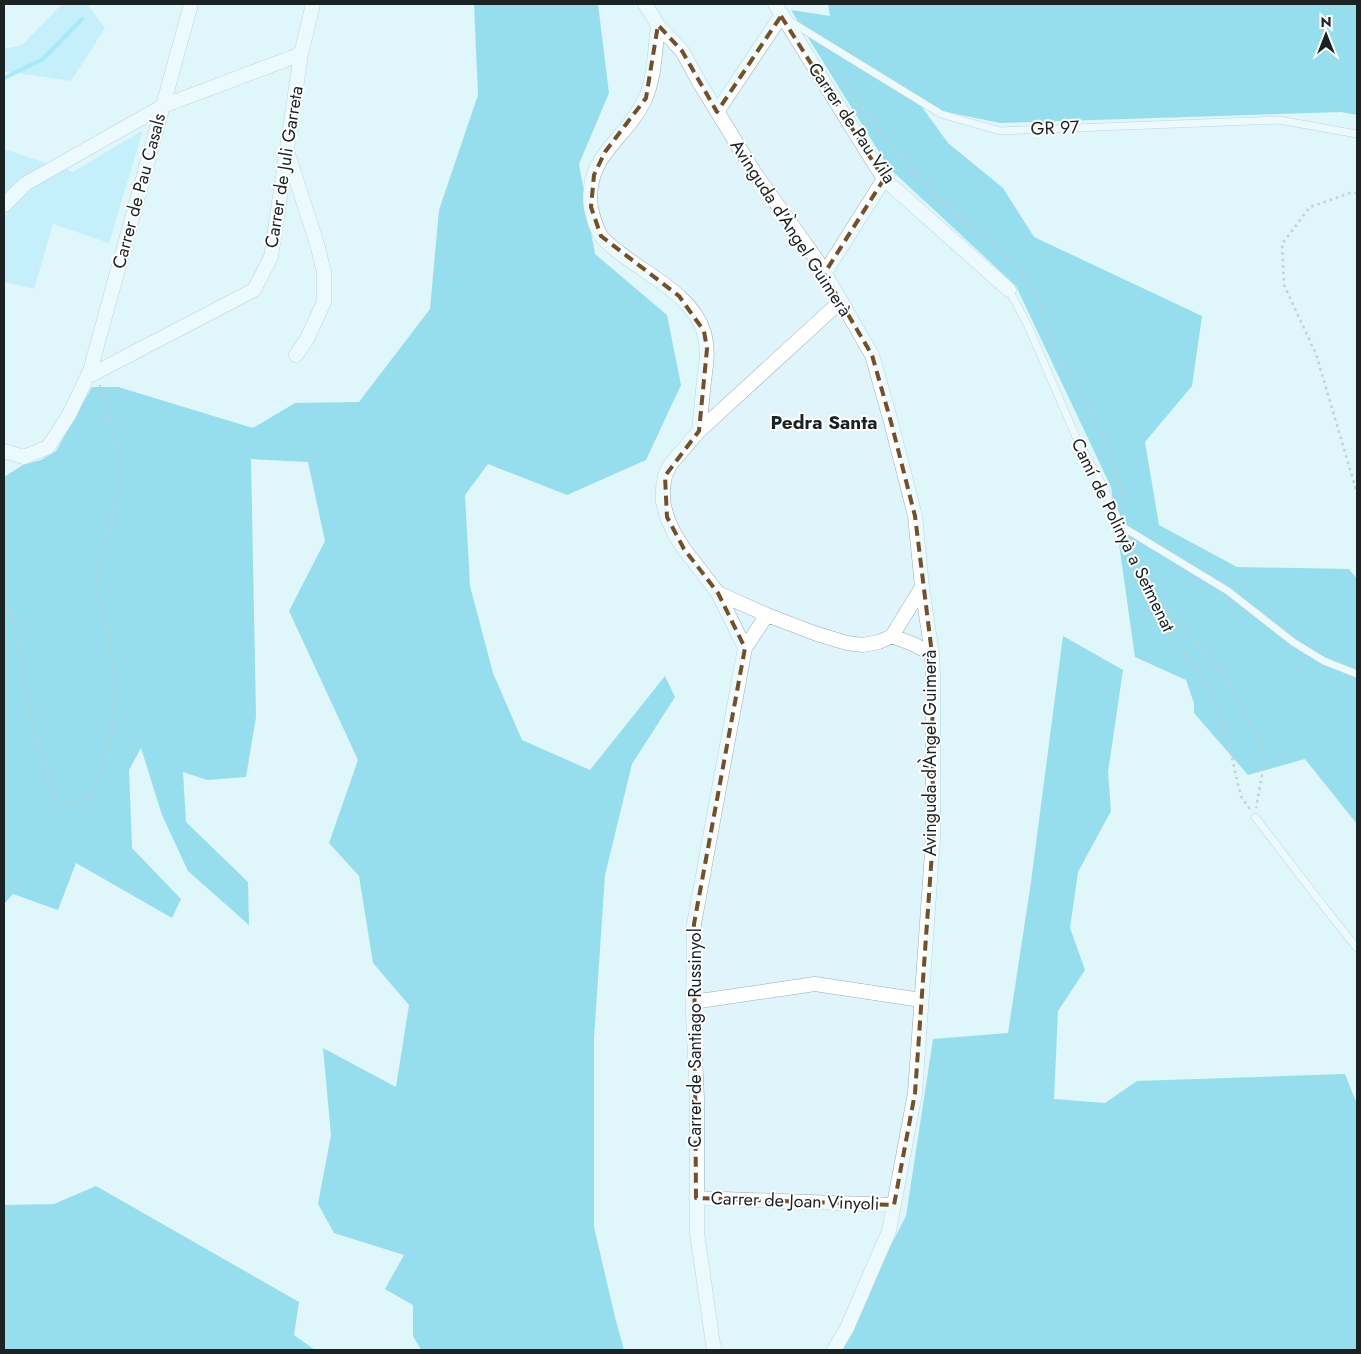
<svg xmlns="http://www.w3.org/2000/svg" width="1361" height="1354" font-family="Jost,sans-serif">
  <rect width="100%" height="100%" fill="#dff5fb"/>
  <path fill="#a7e9fa" d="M 62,4 L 87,4 L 105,28 L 71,81 L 4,71 L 4,49 L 22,45 Z
    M 143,130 L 109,243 L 53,224 L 34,289 L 4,282 L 4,149 L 73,172 Z"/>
  <path fill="#3fc0dd" d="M 474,4 L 598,4 L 609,93 L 579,164 L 595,254 L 667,315 L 681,385 L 646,460 L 567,495 L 488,464 L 465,495 L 470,586 L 493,673 L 522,740 L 590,770 L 665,676 L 675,697 L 632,764 L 605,875 L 594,1038 L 594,1227 L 615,1317 L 624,1350 L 421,1350 L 413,1336 L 413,1305 L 385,1289 L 404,1255 L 334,1233 L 318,1204 L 331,1135 L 323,1048 L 396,1087 L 409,1005 L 373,963 L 359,876 L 329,843 L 358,760 L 289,611 L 325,541 L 308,462 L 251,459 L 256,717 L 246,777 L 207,780 L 183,772 L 186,822 L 248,882 L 249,925 L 188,871 L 162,815 L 141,748 L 129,770 L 132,848 L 181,899 L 172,918 L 76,863 L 58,910 L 13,894 L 4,904 L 4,477 L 23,465 L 41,460 L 56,451 L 92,387 L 118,387 L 253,428 L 295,403 L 359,402 L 430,309 L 439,210 L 478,95 Z
    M 828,4 L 1357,4 L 1357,115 L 1341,112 L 1000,123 L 922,107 L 948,143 L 1003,188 L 1034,237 L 1202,316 L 1192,386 L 1145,442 L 1159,525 L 1237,567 L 1349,569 L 1357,579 L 1357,824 L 1305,759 L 1248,775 L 1194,713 L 1194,703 L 1186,680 L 1135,657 L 1111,487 L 1016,286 L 889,168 L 791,10 L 830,16 Z
    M 1063,636 L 1123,670 L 1108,772 L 1111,811 L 1078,872 L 1070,928 L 1085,970 L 1058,1011 L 1054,1099 L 1105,1103 L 1137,1081 L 1345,1074 L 1357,1104 L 1357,1350 L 837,1350 L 906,1216 L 933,1039 L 1008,1033 L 1031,882 Z
    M 96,1186 L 299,1302 L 294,1335 L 315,1350 L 4,1350 L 4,1205 L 54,1204 Z"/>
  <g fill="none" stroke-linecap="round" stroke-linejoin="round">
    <path stroke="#61dcfa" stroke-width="4" d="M 4,78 L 43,59 L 82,19"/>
    <defs>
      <path id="service" d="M 788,20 L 941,114 L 1000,131 L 1279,120 L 1357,134
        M 1009,290 L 1028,326 L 1076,437 L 1104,488 L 1121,526 L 1228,591 L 1293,642 L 1324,661 L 1357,674
        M 1255,817 L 1332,917 L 1357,948"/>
      <path id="minor" d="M 645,4 L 658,25 L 682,51 L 699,82 L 756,175 L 817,260 L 872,355 L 891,422 L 915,516 L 922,587 L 932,654 L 933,675 L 933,838 L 915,1093 L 889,1231 L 847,1328 L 834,1350
        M 775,4 L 884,179 L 1009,290
        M 658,25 C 655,49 655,77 645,99 C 627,140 584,154 591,208 C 593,217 596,228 601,236 C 607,244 616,250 624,256 C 651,277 694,297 704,333 C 709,350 706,365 704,382 C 702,398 701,415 699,431
        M 717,112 L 781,16
        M 288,154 L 317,244 L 324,272 L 324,302 L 307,339 L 296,355
        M 4,205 L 25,184 L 163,106 L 301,54
        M 824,274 L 884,179
        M 87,377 L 254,290 L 271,257 L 301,54 L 313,4
        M 4,451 L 24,457 L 48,447 L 69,415 L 90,371 L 191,4
        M 718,593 L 767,615 L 817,634 L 847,643 L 863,645 L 879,642 L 892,636 L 922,587
        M 892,636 L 913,644 L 932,654
        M 745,648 L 718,593 L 684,549 L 674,533 L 667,517 L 663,502 L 663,488 L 665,476 L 670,465 L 699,431 L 841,301
        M 693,1002 L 815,984 L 921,1000
        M 696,1198 L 894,1205
        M 715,1350 L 713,1344 L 697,1233 L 697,1098 L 693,1014 L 694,924 L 745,648 L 767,615"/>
    </defs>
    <use href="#service" stroke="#99adb3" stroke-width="8"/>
    <use href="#minor" stroke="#99adb3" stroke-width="15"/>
    <path stroke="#96a6ab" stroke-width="2.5" stroke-dasharray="2.5 4" stroke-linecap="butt" d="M 830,67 L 834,69 L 843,81 L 887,140 L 921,181 L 961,219 L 997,247 L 1016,266 L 1030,286 L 1038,300 L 1051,341 L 1059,360 L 1066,373 L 1075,382 L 1107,447 L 1115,468 L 1125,508
      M 1357,193 L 1350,193 L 1310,207 L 1282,244 L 1284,285 L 1316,354 L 1357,493
      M 1130,543 L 1143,570 L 1166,630 L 1177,645 L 1189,658 L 1209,688 L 1218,707 L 1225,727 L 1239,789 L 1242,798 L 1250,809
      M 4,596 L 9,606 L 18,642 L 34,730 L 40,754 L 52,789 L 55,797 L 61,802 L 69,804 L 75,804 L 82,802 L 90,795 L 98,782 L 103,768 L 111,733 L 116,685 L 115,670 L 99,593 L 97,579 L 101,551 L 120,496 L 122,458 L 102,394 L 100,385
      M 1154,597 L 1168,608 L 1181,626 L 1203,650 L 1217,666 L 1233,690 L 1256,731 L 1263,752 L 1264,764 L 1256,808"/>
    <use href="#service" stroke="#fff" stroke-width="7"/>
    <use href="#minor" stroke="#fff" stroke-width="14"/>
  </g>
  <path d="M0 0H1361V1354H0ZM 781,16 L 884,179 L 824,274 L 872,355 L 891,422 L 915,516 L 932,654 L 933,838 L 915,1093 L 894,1205 L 696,1198 L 694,924 L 745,648 L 718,593 L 684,549 L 667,517 L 665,476 L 699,431 L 707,349 L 704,331 L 679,296 L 601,236 L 591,207 L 594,175 L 605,152 L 646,98 L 658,25 L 682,51 L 717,112 Z" fill="#dff5fb" fill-opacity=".55" fill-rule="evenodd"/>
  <path fill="none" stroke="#735029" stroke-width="4" stroke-dasharray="10 6" stroke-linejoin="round" d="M 781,16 L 884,179 L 824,274 L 872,355 L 891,422 L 915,516 L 932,654 L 933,838 L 915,1093 L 894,1205 L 696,1198 L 694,924 L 745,648 L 718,593 L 684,549 L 667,517 L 665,476 L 699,431 L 707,349 L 704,331 L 679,296 L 601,236 L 591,207 L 594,175 L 605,152 L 646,98 L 658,25 L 682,51 L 717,112 Z"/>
  <g text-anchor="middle" stroke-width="4" stroke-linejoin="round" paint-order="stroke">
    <g font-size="18" fill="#1a2224" stroke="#fff">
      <text transform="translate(852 123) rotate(56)" y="6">Carrer de Pau Vila</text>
      <text transform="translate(1055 128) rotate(-2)" y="6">GR 97</text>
      <text transform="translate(284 167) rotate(-81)" y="6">Carrer de Juli Garreta</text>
      <text transform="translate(139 191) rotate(-75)" y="6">Carrer de Pau Casals</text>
      <text transform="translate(791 228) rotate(57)" y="6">Avinguda d'Àngel Guimerà</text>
      <text transform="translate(1123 535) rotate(64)" y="6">Camí de Polinyà a Setmenat</text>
      <text transform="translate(930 753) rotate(-90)" y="6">Avinguda d'Àngel Guimerà</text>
      <text transform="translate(695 1038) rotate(-90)" y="6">Carrer de Santiago Russinyol</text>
      <text transform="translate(795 1201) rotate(2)" y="6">Carrer de Joan Vinyoli</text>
    </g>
    <g font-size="19" font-weight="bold" fill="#1a2224" stroke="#fff">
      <text x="824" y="429">Pedra Santa</text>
    </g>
  </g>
  <rect width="1361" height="1354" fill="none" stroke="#1a2224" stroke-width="10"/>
  <g transform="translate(1326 35)" stroke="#ffffff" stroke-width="4" paint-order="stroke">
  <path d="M0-4L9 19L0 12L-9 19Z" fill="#1a2224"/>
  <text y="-8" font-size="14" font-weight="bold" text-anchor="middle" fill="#1a2224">N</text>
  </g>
</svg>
